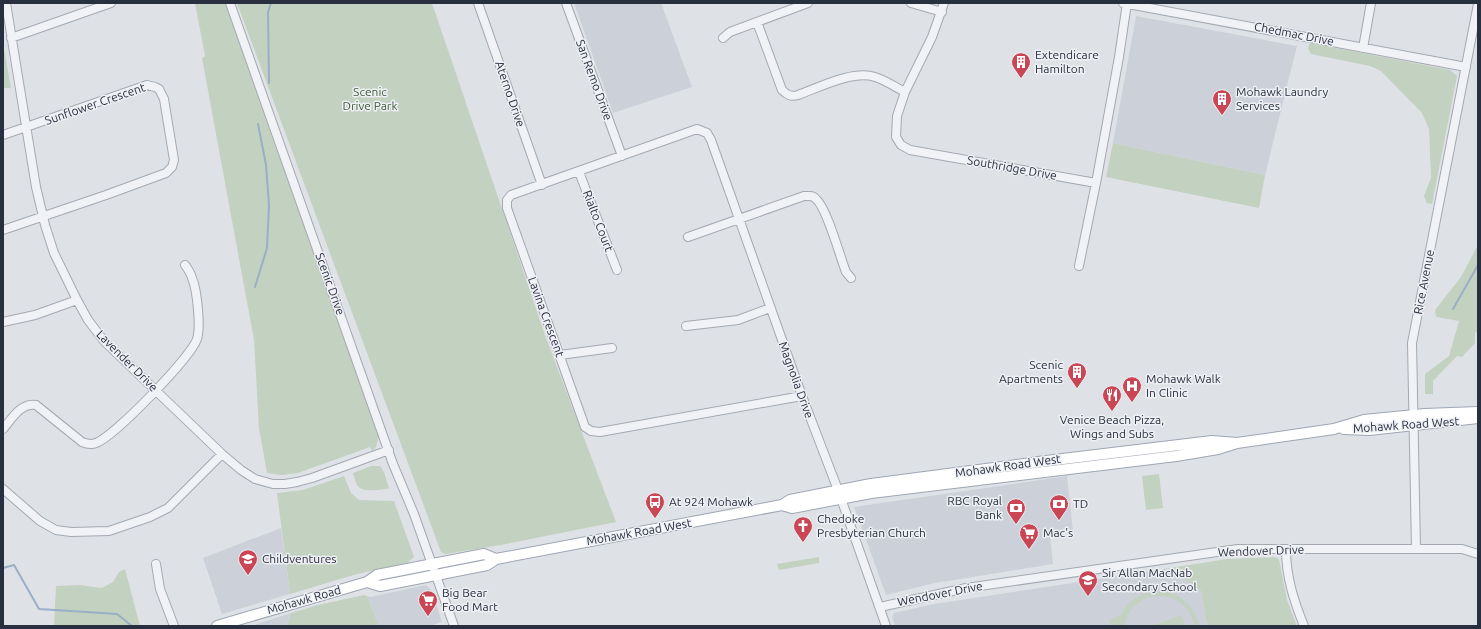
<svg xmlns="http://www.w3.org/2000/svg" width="1481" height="629" font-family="Ubuntu,sans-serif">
  <rect width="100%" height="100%" fill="#dee2e7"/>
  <path fill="#ccd1d9" d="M 574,3 L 661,3 L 692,87 L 613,113 Z
    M 1136,16 L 1297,46 L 1265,175 L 1113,143 Z
    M 1067,476 L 1073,531 L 1050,535 L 1053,564 L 935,583 L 886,595 L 854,507 Z
    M 281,528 L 290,594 L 222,614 L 203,558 Z
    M 1170,568 L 1201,591 L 1206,620 L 1209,626 L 895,626 L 892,617 L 894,613 L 934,604 Z
    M 426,585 L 432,591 L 442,622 L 430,626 L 379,626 L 367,596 L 370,597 Z
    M 291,613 L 287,626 L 251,626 Z"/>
  <path fill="#c3d1c0" d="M 195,3 L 225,3 L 379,437 L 376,447 L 372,451 L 370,447 L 298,473 L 282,475 L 267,473 L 259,428 L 254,340 L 202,58 L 205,56 Z
    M 237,3 L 432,3 L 546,338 L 616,522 L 501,545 L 445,554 L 441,552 Z
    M 3,43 L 11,88 L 3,88 Z
    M 1310,43 L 1450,70 L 1457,76 L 1432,204 L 1427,203 L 1424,196 L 1431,178 L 1429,129 L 1422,113 L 1381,71 L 1370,66 L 1311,54 L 1308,48 Z
    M 1113,143 L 1265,175 L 1259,208 L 1106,177 Z
    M 1478,245 L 1478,331 L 1475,333 L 1475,343 L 1462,357 L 1457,356 L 1433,381 L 1433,394 L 1425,394 L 1425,374 L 1449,356 L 1459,321 L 1436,317 L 1435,310 L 1461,277 Z
    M 371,466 L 380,466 L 384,472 L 389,488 C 384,490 364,492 360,488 C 356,485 354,477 353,473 Z
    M 1159,474 L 1163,508 L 1146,510 L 1142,476 Z
    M 344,476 L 351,493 L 359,500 L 394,501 L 414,557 L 407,563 L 357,574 L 290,594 L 277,493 L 303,490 Z
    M 819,557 L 819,563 L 779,570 L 777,564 Z
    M 1275,557 L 1279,559 L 1287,600 L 1297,626 L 1209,626 L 1206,620 L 1201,591 L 1170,568 L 1227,559 Z
    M 125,569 L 140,626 L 54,626 L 56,586 L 79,585 L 102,588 L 113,582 L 119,572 Z
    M 1156,590 C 1182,593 1191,602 1200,626 L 1195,626 C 1193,619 1190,612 1185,607 C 1164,585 1129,597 1124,626 L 1111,626 L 1109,620 L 1121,615 L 1128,604 L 1135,598 L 1145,593 Z
    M 364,595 L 367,596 L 379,626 L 287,626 L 291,613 L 318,605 Z
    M 1182,615 L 1185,626 L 1151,626 Z"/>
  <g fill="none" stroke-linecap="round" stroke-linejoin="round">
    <path stroke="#9aaec7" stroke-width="2" d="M 269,83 L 268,12 L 271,3
      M 255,287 L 267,248 L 269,205 L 266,165 L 258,124
      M 1453,309 L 1478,265
      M 3,568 L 14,565 L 39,609 L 117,614 L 132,626"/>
    <defs>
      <path id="minor" d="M 6,3 L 36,187 L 45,225 L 54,253 L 77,300 L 88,320 L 104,341 L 222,454 L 241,470 L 255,479 L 273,484 L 285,484 L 297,482 L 312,478 L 389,450
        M 230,3 L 393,464 L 414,514 L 454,626
        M 478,3 L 542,185
        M 566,3 L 622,156
        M 911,3 L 942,12
        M 944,3 L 932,37 L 905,92 L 897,116 L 896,137 L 901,145 L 910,150 L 1096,183 L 1119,57 L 1127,3
        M 1123,3 L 1466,67
        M 757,22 L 782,90 C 787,95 791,97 798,95 C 820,87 853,70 875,77 C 885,80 895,87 905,92
        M 11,38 L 111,3
        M 723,38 L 730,32 L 808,3
        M 1363,48 L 1371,3
        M 3,135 L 147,85 L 155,87 L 159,89 L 164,99 L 174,160 L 172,167 L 166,173 L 106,195 L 3,230
        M 579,172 L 617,270
        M 688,237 L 804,196 C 809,196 813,195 816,199 C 827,208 840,257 846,272 L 851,278
        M 1079,266 L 1096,183
        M 3,322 L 35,315 L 77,300
        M 686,326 L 738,320 L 770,308
        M 560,355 L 612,348
        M 802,396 L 600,432 L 591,431 L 585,427 L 507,208 L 507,200 L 511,195 L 697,129 L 707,133 L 711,140 L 802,396 L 838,490 L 886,626
        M 3,429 C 11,420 21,402 36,405 L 82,442 C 87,444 91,445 96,443 C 115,436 191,357 197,339 C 201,327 197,289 192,278 C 191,274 188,269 185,265
        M 3,489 L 40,521 L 56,530 L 71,532 L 109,531 L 150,517 L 168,508 L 222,454
        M 1286,549 C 1286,577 1294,601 1304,626
        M 1416,549 L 1412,343 L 1478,4
        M 156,564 L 160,589 L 174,626
        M 880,607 L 966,588 L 1238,549 L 1462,549 L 1478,554"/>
      <path id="major" d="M 1344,429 L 1369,430 L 1478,418
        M 782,505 L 792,508 L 871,493 L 1176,456 L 1218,449 L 1237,443 L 1334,429 L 1364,420 L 1425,414 L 1478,412
        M 367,582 L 380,586 L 487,565 L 496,559 L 782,505 L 790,500 L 871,484 L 1046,461 L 1212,441 L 1237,443
        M 217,626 L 367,582 L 377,575 L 484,554 L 496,559"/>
    </defs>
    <use href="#minor" stroke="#a4a9b1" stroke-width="10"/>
    <use href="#major" stroke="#9ea6b3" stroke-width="12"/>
    <use href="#minor" stroke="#f1f2f6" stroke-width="8"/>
    <use href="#major" stroke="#fff" stroke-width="10"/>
  </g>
  <defs>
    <symbol id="building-pin" viewBox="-11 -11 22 30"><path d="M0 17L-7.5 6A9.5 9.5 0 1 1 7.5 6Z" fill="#ca4655" stroke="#eef0f5"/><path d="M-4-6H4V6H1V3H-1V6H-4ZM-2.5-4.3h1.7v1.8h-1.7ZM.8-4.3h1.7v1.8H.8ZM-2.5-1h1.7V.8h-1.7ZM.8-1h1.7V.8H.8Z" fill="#fff"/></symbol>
    <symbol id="hospital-pin" viewBox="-11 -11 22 30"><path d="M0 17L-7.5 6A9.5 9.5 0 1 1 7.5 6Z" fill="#ca4655" stroke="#eef0f5"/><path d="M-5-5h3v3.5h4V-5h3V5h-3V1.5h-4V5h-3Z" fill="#fff"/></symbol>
    <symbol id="restaurant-pin" viewBox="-11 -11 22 30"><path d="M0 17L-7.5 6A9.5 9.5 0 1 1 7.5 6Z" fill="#ca4655" stroke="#eef0f5"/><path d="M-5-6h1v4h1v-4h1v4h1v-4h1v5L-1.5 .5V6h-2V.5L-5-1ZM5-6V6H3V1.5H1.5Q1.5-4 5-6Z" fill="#fff"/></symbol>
    <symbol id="bus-pin" viewBox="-11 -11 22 30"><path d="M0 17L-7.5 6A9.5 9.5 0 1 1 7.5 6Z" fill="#ca4655" stroke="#eef0f5"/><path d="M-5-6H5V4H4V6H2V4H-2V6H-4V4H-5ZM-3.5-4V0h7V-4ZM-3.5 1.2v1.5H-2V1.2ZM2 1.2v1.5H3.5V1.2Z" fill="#fff"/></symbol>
    <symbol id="bank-pin" viewBox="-11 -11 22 30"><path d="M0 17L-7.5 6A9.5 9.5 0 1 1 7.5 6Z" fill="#ca4655" stroke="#eef0f5"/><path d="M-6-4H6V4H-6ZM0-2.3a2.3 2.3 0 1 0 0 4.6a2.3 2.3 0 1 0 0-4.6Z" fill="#fff"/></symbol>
    <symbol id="church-pin" viewBox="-11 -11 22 30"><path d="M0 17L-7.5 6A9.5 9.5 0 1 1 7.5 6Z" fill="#ca4655" stroke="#eef0f5"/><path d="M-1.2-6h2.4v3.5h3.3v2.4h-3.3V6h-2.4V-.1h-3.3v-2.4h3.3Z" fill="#fff"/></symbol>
    <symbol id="supermarket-pin" viewBox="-11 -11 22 30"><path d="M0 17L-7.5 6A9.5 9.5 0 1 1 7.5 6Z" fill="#ca4655" stroke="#eef0f5"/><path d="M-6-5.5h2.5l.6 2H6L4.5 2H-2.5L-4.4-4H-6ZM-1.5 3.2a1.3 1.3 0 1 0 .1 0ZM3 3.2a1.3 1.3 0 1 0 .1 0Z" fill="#fff"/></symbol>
    <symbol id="school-pin" viewBox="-11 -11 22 30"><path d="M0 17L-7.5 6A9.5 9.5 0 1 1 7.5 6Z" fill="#ca4655" stroke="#eef0f5"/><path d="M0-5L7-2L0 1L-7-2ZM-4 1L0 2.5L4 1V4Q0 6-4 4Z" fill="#fff"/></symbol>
  </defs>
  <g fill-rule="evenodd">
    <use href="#building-pin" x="1010" y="51" width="22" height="30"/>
    <use href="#building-pin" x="1211" y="88" width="22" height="30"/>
    <use href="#building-pin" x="1066" y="361" width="22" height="30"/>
    <use href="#hospital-pin" x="1121" y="375" width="22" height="30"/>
    <use href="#restaurant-pin" x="1101" y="384" width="22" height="30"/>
    <use href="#bus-pin" x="644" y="491" width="22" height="30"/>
    <use href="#bank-pin" x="1048" y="493" width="22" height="30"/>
    <use href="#bank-pin" x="1005" y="497" width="22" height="30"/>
    <use href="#church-pin" x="792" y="515" width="22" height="30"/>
    <use href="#supermarket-pin" x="1018" y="522" width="22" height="30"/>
    <use href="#school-pin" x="237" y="548" width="22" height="30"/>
    <use href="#school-pin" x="1077" y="569" width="22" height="30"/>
    <use href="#supermarket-pin" x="417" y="589" width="22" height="30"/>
  </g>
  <g text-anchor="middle" stroke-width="3" stroke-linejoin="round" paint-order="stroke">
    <g font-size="12" fill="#282f3e" stroke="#eef0f5">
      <text transform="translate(1294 34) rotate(11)" y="4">Chedmac Drive</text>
      <text transform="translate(594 80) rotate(70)" y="4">San Remo Drive</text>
      <text transform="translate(510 94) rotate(71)" y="4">Aterno Drive</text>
      <text transform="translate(95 104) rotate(-19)" y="4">Sunflower Crescent</text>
      <text transform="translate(1012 168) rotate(10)" y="4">Southridge Drive</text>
      <text transform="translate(598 221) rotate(69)" y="4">Rialto Court</text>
      <text transform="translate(1424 282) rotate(-79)" y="4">Rice Avenue</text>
      <text transform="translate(330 284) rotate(70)" y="4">Scenic Drive</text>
      <text transform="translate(546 317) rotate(70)" y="4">Lavina Crescent</text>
      <text transform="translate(127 361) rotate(45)" y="4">Lavender Drive</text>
      <text transform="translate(796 380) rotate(70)" y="4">Magnolia Drive</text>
      <text transform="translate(1406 425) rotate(-4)" y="4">Mohawk Road West</text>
      <text transform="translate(1008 466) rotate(-8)" y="4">Mohawk Road West</text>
      <text transform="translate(639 532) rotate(-10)" y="4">Mohawk Road West</text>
      <text transform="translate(1261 551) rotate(-2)" y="4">Wendover Drive</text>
      <text transform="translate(940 594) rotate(-11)" y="4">Wendover Drive</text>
      <text transform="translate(304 600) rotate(-16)" y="4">Mohawk Road</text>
    </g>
    <g font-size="12" fill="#282f3e" stroke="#eef0f5" text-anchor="start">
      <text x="1035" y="59">Extendicare<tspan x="1035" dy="14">Hamilton</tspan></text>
      <text x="1236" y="96">Mohawk Laundry<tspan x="1236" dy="14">Services</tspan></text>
      <text x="1063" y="369" text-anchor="end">Scenic<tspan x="1063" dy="14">Apartments</tspan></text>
      <text x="1146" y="383">Mohawk Walk<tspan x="1146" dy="14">In Clinic</tspan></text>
      <text x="1112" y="424" text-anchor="middle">Venice Beach Pizza,<tspan x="1112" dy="14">Wings and Subs</tspan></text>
      <text x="1002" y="505" text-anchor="end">RBC Royal<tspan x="1002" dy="14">Bank</tspan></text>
      <text x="669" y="506">At 924 Mohawk</text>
      <text x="1073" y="508">TD</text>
      <text x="817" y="523">Chedoke<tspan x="817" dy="14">Presbyterian Church</tspan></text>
      <text x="1043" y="537">Mac's</text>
      <text x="262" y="563">Childventures</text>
      <text x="1102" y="577">Sir Allan MacNab<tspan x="1102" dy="14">Secondary School</tspan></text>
      <text x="442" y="597">Big Bear<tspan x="442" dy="14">Food Mart</tspan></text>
    </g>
    <g font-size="12" fill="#3b5936" stroke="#eef0f5">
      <text x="370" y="96">Scenic<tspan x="370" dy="14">Drive Park</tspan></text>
    </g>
  </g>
  <rect width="1481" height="629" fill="none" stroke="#282f3e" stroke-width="8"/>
</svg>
